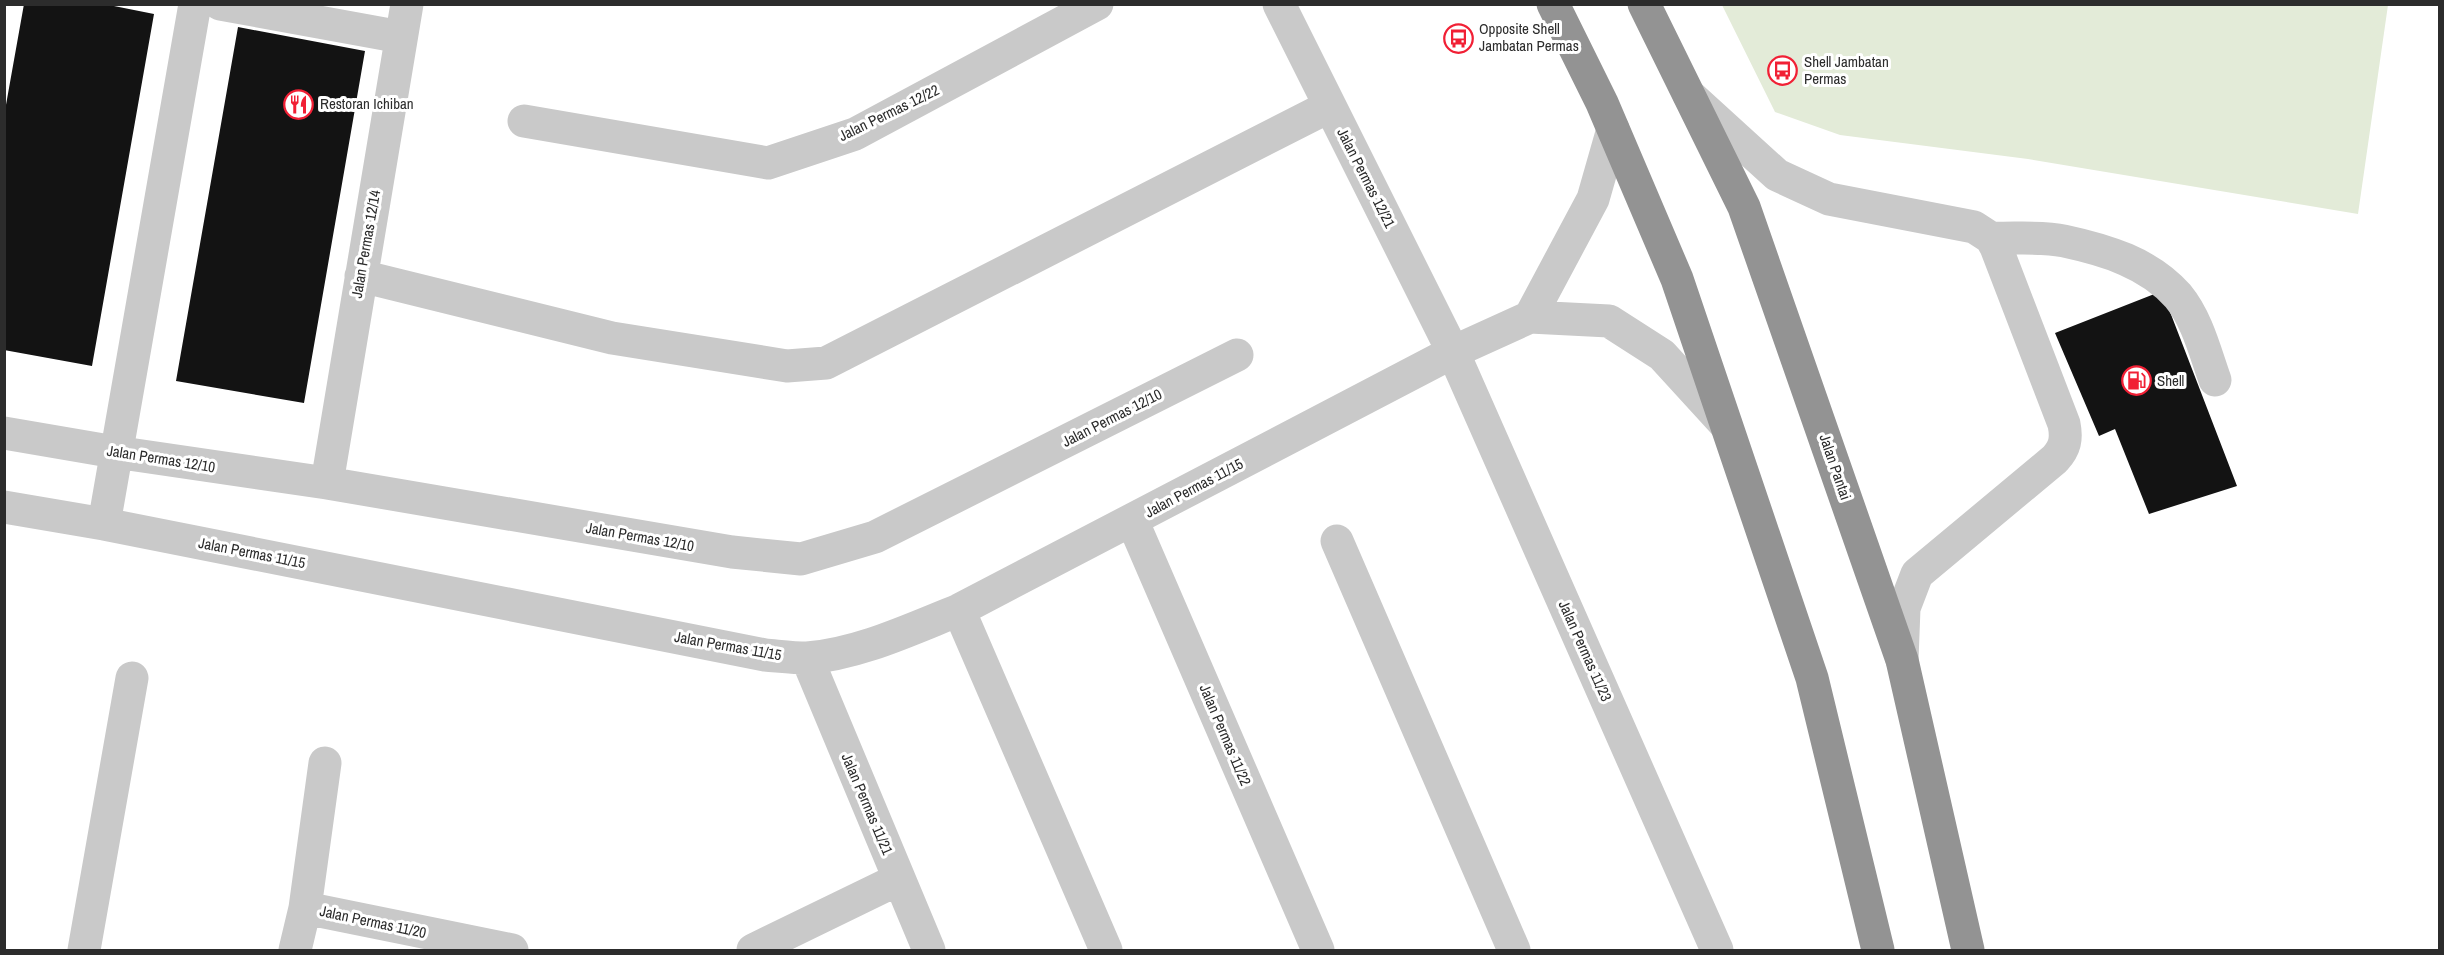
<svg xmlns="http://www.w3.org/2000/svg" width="2444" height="955" font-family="'Archivo Narrow',sans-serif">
  <rect width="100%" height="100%" fill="#fff"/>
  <path fill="#e3ebd8" d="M 1722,5 L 2388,5 L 2358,214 L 2028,159 L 1840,135 L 1775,112 Z"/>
  <path fill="#131313" d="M 24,4 L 104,4 L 154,14 L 92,366 L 4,350 L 4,116 Z
    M 238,27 L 365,51 L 304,403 L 176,381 Z
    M 2162,291 L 2237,486 L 2149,514 L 2115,429 L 2099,436 L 2055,333 Z"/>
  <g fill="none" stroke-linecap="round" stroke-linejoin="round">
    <path stroke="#c9c9c9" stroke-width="33" d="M 220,4 L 401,37
      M 1279,4 L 1453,352 L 1717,950
      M 1689,95 L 1777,175 L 1829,199 L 1974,227 L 1991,238 L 1996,247 L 2064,424 C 2067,439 2065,448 2055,459 L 1917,574 L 1904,608 L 1902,660
      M 524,121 L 768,163 L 855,134 L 1097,4
      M 1991,238 C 2014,239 2041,236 2064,241 C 2106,250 2149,263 2178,296 C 2197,319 2205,352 2215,380
      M 361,276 L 612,338 L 787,366 L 826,363 L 1330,106
      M 1530,317 L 1593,199 L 1613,129
      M 4,433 L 115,452 L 327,483 L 732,552 L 801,559 L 875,537 L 1237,355
      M 327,483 L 407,4
      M 4,507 L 104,524 L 765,655 C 778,656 793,658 807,658 C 859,654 911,629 959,610 L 1453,352 L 1530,317 L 1609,321 L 1662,355 L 1726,425
      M 1132,520 L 1318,950
      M 104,524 L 195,4
      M 1337,541 L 1514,950
      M 959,610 L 1106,950
      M 807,658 L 929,950
      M 305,908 L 512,950
      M 84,950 L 132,678
      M 295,950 L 305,908 L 325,763
      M 753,950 L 899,879"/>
    <path stroke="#939393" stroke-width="33" d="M 1553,4 L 1602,103 L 1677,279 L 1812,678 L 1878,950
      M 1644,4 L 1744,207 L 1902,660 L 1968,950"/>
  </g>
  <defs>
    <symbol id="bus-ring" viewBox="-11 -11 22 22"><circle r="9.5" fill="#fff" stroke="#f12035" stroke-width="1.5"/><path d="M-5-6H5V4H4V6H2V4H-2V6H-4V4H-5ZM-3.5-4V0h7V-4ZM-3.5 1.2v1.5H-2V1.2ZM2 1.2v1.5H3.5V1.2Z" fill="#f12035"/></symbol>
    <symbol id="restaurant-ring" viewBox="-11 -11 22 22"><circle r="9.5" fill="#fff" stroke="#f12035" stroke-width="1.5"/><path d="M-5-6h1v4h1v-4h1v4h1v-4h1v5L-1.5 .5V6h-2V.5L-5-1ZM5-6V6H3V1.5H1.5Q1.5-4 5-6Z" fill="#f12035"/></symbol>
    <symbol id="fuel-ring" viewBox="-11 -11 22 22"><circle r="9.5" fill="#fff" stroke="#f12035" stroke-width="1.5"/><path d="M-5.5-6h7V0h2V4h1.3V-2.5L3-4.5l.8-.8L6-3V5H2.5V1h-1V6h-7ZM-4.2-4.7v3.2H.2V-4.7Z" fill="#f12035"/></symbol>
  </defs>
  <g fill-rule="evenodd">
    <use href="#bus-ring" x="1442" y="22" width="33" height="33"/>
    <use href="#bus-ring" x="1766" y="54" width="33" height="33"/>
    <use href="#restaurant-ring" x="282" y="88" width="33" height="33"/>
    <use href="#fuel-ring" x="2120" y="364" width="33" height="33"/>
  </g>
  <g text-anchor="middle" stroke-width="6" stroke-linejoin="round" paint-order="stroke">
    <g font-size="15" fill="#2c2c2c" stroke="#fff" text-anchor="start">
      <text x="1479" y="34">Opposite Shell<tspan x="1479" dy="17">Jambatan Permas</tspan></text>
      <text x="1804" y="67">Shell Jambatan<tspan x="1804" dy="17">Permas</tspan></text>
      <text x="320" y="109">Restoran Ichiban</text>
      <text x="2157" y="386">Shell</text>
    </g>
    <g font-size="15" fill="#2c2c2c" stroke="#fff">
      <text transform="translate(889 113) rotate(-26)" y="5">Jalan Permas 12/22</text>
      <text transform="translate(1366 178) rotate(63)" y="5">Jalan Permas 12/21</text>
      <text transform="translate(366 244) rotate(-80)" y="5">Jalan Permas 12/14</text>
      <text transform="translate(1112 418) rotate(-27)" y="5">Jalan Permas 12/10</text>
      <text transform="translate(161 459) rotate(9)" y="5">Jalan Permas 12/10</text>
      <text transform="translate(1835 467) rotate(71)" y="5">Jalan Pantai</text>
      <text transform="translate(1194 488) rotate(-28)" y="5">Jalan Permas 11/15</text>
      <text transform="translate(640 537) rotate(10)" y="5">Jalan Permas 12/10</text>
      <text transform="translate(252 553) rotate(11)" y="5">Jalan Permas 11/15</text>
      <text transform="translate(728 646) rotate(10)" y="5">Jalan Permas 11/15</text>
      <text transform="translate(1585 651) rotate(66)" y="5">Jalan Permas 11/23</text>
      <text transform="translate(1225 735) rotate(67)" y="5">Jalan Permas 11/22</text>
      <text transform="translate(867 804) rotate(67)" y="5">Jalan Permas 11/21</text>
      <text transform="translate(373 922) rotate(12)" y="5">Jalan Permas 11/20</text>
    </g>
  </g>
  <rect width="2444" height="955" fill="none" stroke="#2c2c2c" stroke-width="12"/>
</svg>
